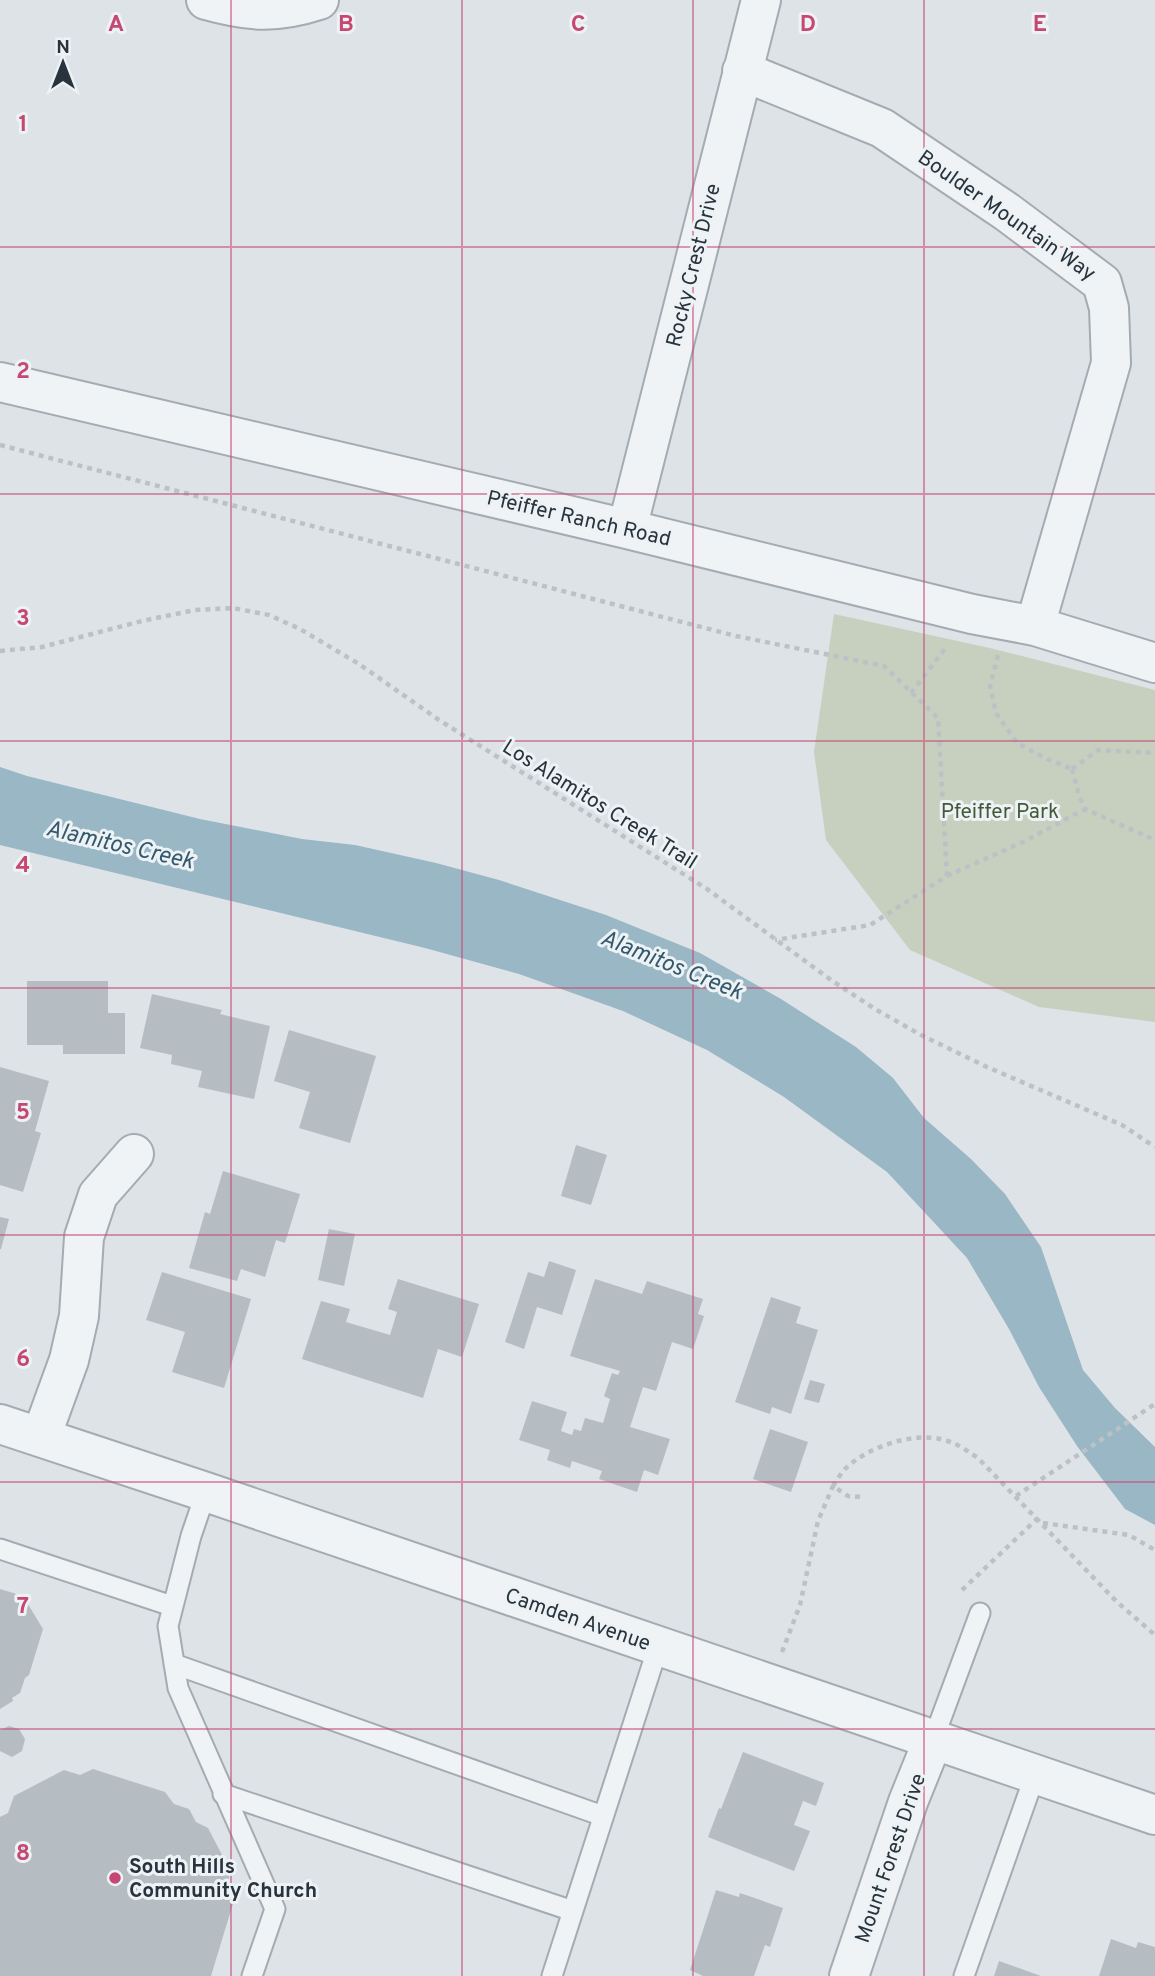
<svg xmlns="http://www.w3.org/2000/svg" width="1155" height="1976" font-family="Overpass,sans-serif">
  <rect width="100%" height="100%" fill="#dee3e7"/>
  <path fill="#c7d0bf" d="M 834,614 L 994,649 L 1155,690 L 1155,1022 L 1039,1007 L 910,950 L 826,840 L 814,752 Z"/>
  <path fill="#9ab7c5" d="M 0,767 L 27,776 L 200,819 L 302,839 L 355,845 L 436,863 L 499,880 L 606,915 L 700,953 L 781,999 L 856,1047 L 893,1078 L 924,1118 L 971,1159 L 1005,1194 L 1041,1247 L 1083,1370 L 1115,1408 L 1155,1447 L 1155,1525 L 1125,1509 L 1077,1446 L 1039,1387 L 1009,1329 L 967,1258 L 887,1172 L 784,1097 L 707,1050 L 623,1011 L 519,974 L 425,948 L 0,845 Z"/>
  <path fill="#b5bdc3" d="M 27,981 L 108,981 L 108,1013 L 125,1013 L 125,1054 L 63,1054 L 63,1045 L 27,1045 Z
    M 152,994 L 222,1010 L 220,1014 L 270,1026 L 254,1099 L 198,1087 L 202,1071 L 171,1064 L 172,1055 L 140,1048 Z
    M 289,1030 L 376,1056 L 350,1143 L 299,1128 L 310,1092 L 274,1081 Z
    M 0,1067 L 49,1081 L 35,1131 L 41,1133 L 23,1192 L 0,1185 Z
    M 576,1145 L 607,1155 L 591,1205 L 561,1196 Z
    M 223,1171 L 300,1194 L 285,1243 L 276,1240 L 265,1277 L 241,1269 L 237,1281 L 189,1268 L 205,1212 L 210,1214 Z
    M 0,1217 L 9,1219 L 1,1249 L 0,1249 Z
    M 329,1229 L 355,1234 L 344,1286 L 318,1280 Z
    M 549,1261 L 576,1270 L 562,1315 L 537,1307 L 524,1349 L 505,1342 L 528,1272 L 544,1277 Z
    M 162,1272 L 251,1299 L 224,1388 L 172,1372 L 185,1332 L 146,1320 Z
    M 398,1279 L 479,1304 L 462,1357 L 438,1349 L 423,1398 L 302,1359 L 321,1301 L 350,1309 L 346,1322 L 390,1335 L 397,1312 L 388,1309 Z
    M 595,1279 L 642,1294 L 647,1281 L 703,1299 L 698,1314 L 704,1316 L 693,1349 L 672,1342 L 656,1391 L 643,1387 L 630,1427 L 670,1439 L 658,1475 L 644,1470 L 637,1492 L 599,1479 L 602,1471 L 572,1461 L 570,1468 L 547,1460 L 550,1450 L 519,1440 L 532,1401 L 567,1412 L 561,1431 L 572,1435 L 574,1429 L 581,1431 L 585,1418 L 603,1423 L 610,1399 L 604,1396 L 612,1373 L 618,1375 L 620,1371 L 570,1356 Z
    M 771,1297 L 801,1307 L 796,1323 L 818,1330 L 791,1414 L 772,1407 L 770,1414 L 735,1402 Z
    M 810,1380 L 825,1384 L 819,1403 L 804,1399 Z
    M 770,1429 L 808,1442 L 791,1492 L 753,1479 Z
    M 0,1589 L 23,1596 L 43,1629 L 29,1675 L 25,1678 L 20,1693 L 12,1698 L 13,1701 L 0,1709 Z
    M 9,1726 L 19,1729 L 25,1739 L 22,1751 L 12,1757 L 0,1751 L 0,1730 Z
    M 743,1752 L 824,1783 L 816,1806 L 803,1801 L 794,1825 L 810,1831 L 794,1871 L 708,1837 L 719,1808 L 721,1809 Z
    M 93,1769 L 165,1792 L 174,1804 L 189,1809 L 196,1822 L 208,1828 L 231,1872 L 227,1883 L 235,1897 L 211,1976 L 0,1976 L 0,1817 L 8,1813 L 14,1796 L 64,1770 L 80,1775 Z
    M 716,1890 L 739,1897 L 740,1893 L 783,1908 L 770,1947 L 765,1945 L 754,1976 L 703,1976 L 690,1970 Z
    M 1111,1939 L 1136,1948 L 1138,1942 L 1155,1947 L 1155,1976 L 1099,1976 Z
    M 999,1961 L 1041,1976 L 994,1976 Z"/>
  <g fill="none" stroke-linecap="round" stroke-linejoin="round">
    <defs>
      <path id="service" d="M 206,1492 L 191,1536 L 168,1626 L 178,1688 L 275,1909 L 252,1976
        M 0,1549 L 172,1606
        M 174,1664 L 603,1816
        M 933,1740 L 980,1613
        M 223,1794 L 573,1911
        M 552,1976 L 658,1647
        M 964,1976 L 1035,1775"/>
      <path id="minor" d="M 206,0 C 249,12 276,14 319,0
        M 742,71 L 882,128 L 1007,212 L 1102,283 L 1109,308 L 1111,363 L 1035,626
        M 0,382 L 627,529 L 972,614 L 1035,626 L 1155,663
        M 627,529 L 761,0
        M 41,1437 L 69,1360 L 79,1316 L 84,1237 L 98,1195 L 134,1154
        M 849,1976 L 908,1802 L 933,1740"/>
      <path id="tertiary" d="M 0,1424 L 206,1492 L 1155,1815"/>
    </defs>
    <use href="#service" stroke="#a4abb1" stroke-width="23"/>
    <use href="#minor" stroke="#a4abb1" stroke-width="42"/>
    <use href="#tertiary" stroke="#a4abb1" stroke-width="42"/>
    <path stroke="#bcc1c5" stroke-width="4.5" stroke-dasharray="5 5" stroke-linecap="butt" d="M 0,445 L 736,636 L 884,666 L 938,718 L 947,876 L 870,925 L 775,940
      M 0,651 L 42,647 L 142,621 L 195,610 L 233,608 L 269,615 L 300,629 L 359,664 L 439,720 L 707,889 L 831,980 L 875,1009 L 921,1035 L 987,1067 L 1122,1125 L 1155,1147
      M 998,655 L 990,686 L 996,713 L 1017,743 L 1047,759 L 1072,769
      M 911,693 L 947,646
      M 1072,769 L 1079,795 L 1085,809 L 1155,840
      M 1072,769 L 1098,750 L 1155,753
      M 947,876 L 1025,841 L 1085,809
      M 1016,1496 L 1155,1404
      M 860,1497 L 848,1496 L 833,1486 C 837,1480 841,1473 846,1468 C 868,1447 914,1431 944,1440 C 957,1443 967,1451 978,1458 L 1116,1601 L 1155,1635
      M 1043,1523 L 1129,1535 L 1155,1550
      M 962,1590 L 1038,1518
      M 782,1652 L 800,1605 L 818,1521 L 833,1486"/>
    <use href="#service" stroke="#f0f3f5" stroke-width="19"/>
    <use href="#minor" stroke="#f0f3f5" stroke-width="38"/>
    <use href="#tertiary" stroke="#f0f3f5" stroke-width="38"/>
  </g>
  <path fill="none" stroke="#c64872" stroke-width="2" stroke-opacity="0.55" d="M 231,0 L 231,1976M 462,0 L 462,1976M 693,0 L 693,1976M 924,0 L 924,1976M 0,247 L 1155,247M 0,494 L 1155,494M 0,741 L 1155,741M 0,988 L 1155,988M 0,1235 L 1155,1235M 0,1482 L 1155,1482M 0,1729 L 1155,1729"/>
  <circle fill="#c64872" stroke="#edf2f5" stroke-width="2.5" cx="115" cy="1878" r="7"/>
  <g text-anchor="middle" stroke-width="6" stroke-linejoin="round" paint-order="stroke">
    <g font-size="21" fill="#28333d" stroke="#edf2f5">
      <text transform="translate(1007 215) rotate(35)" y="7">Boulder Mountain Way</text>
      <text transform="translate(693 265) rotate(-76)" y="7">Rocky Crest Drive</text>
      <text transform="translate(579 518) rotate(13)" y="7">Pfeiffer Ranch Road</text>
      <text transform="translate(600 804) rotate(32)" y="7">Los Alamitos Creek Trail</text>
      <text transform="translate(578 1619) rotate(19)" y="7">Camden Avenue</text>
      <text transform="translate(890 1858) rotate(-71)" y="7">Mount Forest Drive</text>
    </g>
    <g font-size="21" fill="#435836" stroke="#edf2f5">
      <text x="1000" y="818">Pfeiffer Park</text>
    </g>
    <g font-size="21" font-weight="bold" fill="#28333d" stroke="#edf2f5" text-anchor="start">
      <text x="129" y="1873">South Hills<tspan x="129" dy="24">Community Church</tspan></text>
    </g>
    <g font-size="23" font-style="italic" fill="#34596e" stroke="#edf2f5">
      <text transform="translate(120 844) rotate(13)" y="8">Alamitos Creek</text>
      <text transform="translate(672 964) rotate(22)" y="8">Alamitos Creek</text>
    </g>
  </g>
  <g font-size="23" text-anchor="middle" font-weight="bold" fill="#c64872" stroke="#edf2f5" stroke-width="6" stroke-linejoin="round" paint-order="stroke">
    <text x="116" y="31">A</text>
    <text x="346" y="31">B</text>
    <text x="578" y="31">C</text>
    <text x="808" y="31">D</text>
    <text x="1040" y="31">E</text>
    <text x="23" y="131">1</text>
    <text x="23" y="378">2</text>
    <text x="23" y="625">3</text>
    <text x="23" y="872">4</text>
    <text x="23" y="1119">5</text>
    <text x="23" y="1366">6</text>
    <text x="23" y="1613">7</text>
    <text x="23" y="1860">8</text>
  </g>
  <g transform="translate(63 63)" stroke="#edf2f5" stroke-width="5" paint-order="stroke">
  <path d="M0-5L12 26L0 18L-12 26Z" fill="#28333d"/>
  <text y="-10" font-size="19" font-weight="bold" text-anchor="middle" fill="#28333d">N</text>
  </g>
</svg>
